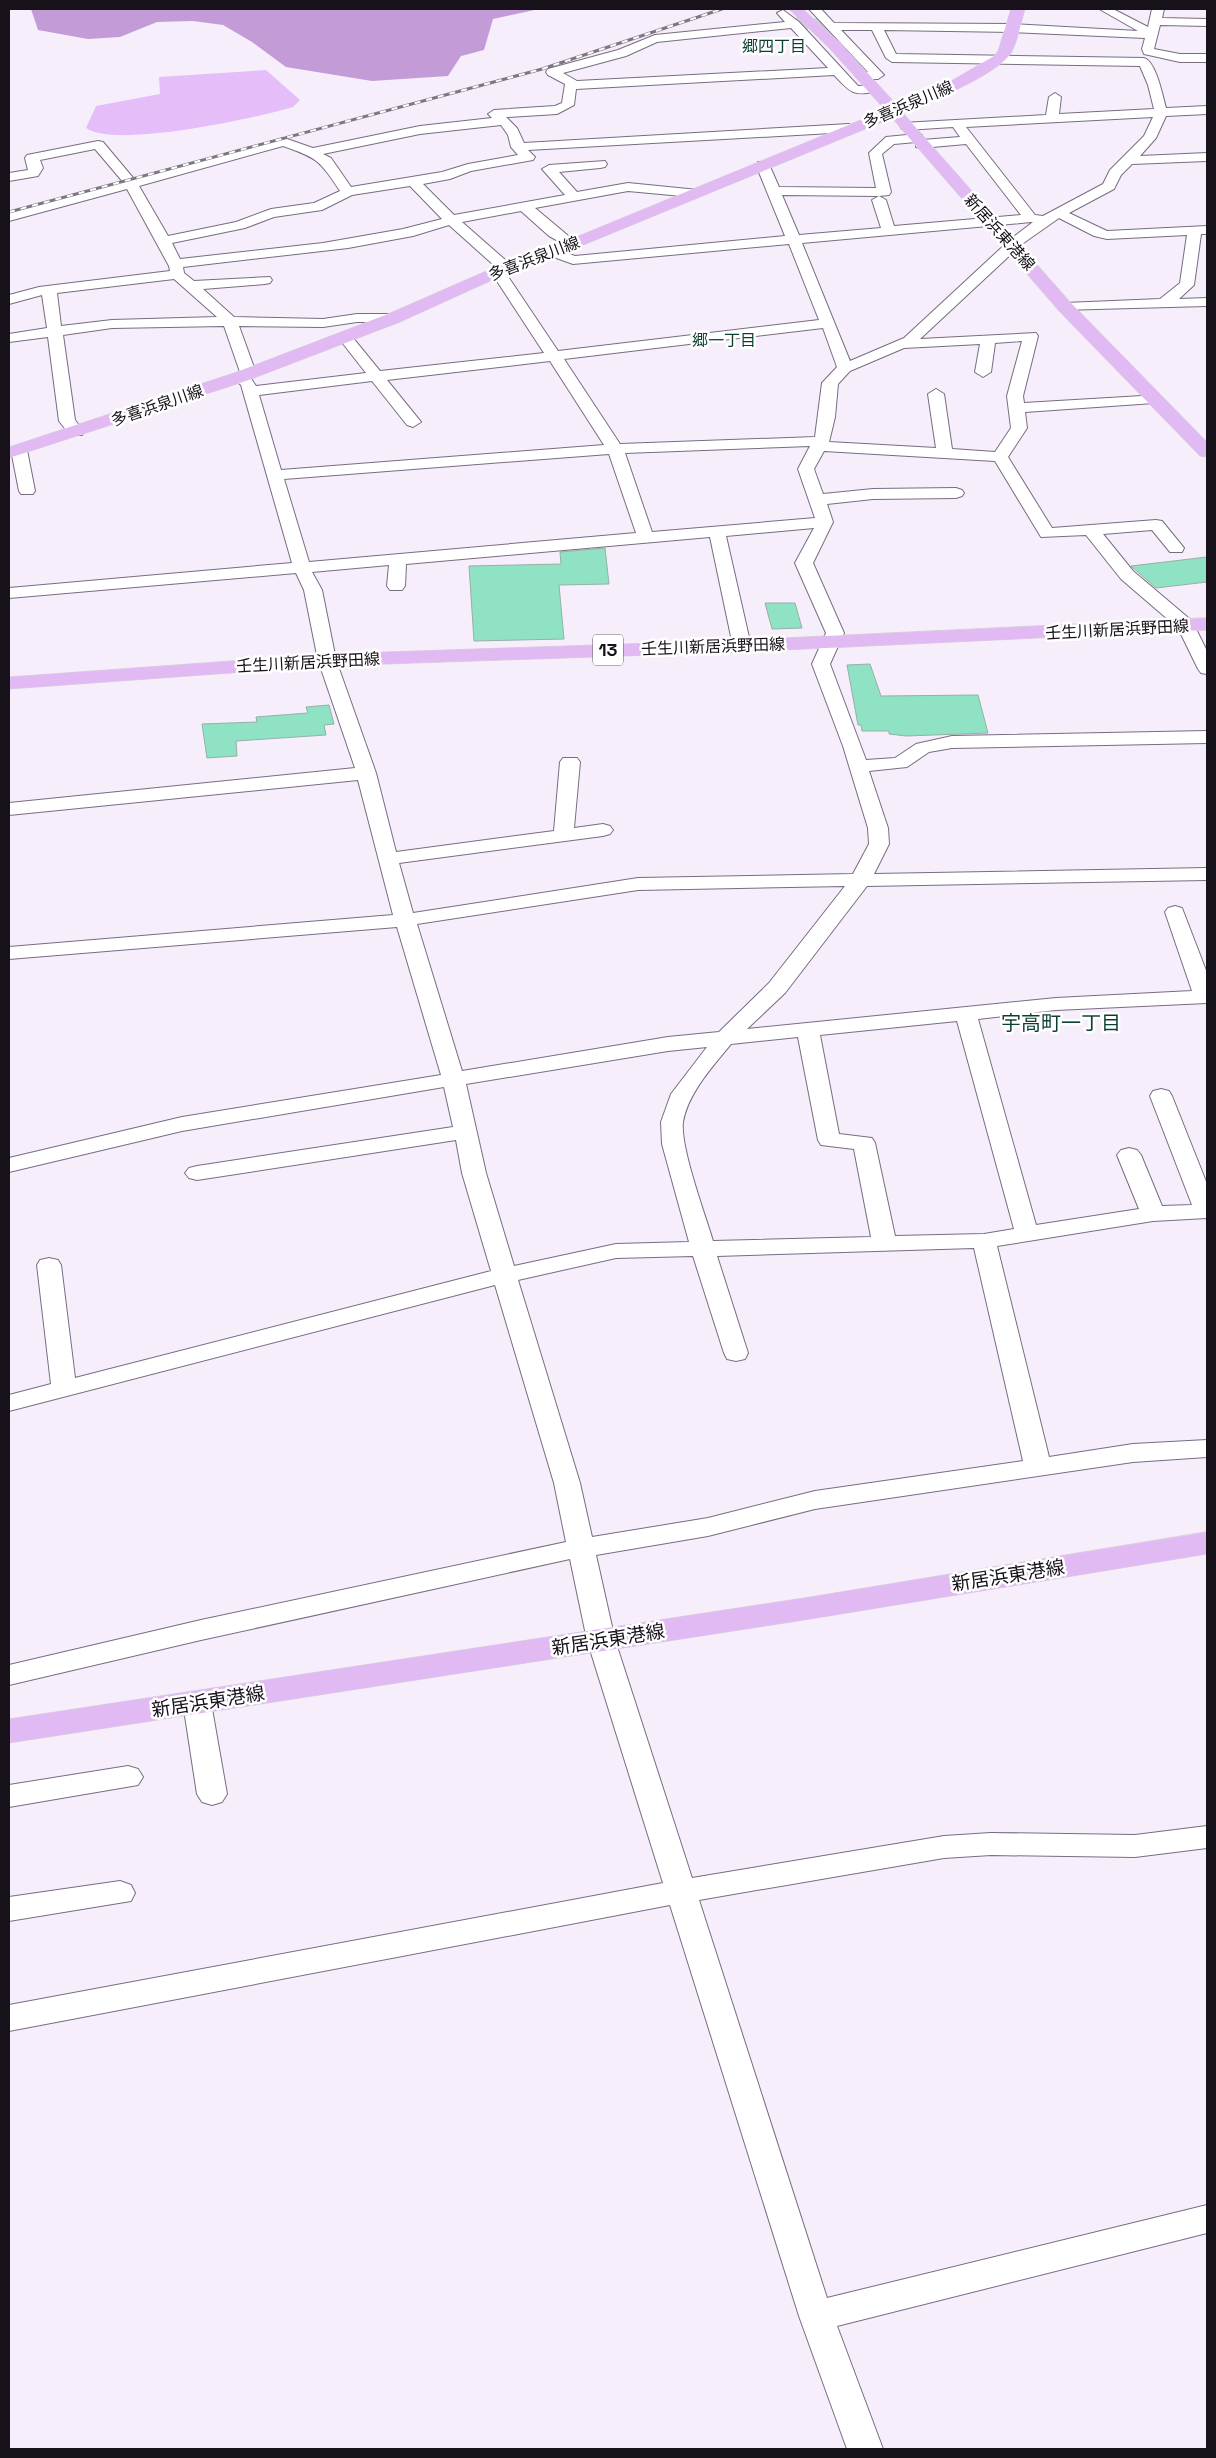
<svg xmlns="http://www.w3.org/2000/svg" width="1216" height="2458" font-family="'Space Grotesk','Noto Sans JP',sans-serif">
  <rect width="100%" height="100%" fill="#f7eefc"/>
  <path fill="#c39cd7" d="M 31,9 L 539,9 L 493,19 L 484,50 L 461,56 L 448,76 L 372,81 L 286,67 L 252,42 L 223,25 L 193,21 L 157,22 L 120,37 L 88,39 L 38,30 Z"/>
  <path fill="#e4bdf9" d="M 266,70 L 300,100 L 293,107 C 256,118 116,149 86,128 L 96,106 L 160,94 L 159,77 Z"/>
  <path fill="#8fe2c3" stroke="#95b1a5" d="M 605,548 L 609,584 L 559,585 L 564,639 L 474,641 L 469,566 L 561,564 L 560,552 Z
    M 1207,557 L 1207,582 L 1156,588 L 1131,566 Z
    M 765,603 L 795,603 L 802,628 L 772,629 Z
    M 870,664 L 881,696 L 978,695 L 988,733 L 906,736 L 889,734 L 889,731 L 862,731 L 861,725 L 858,725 L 847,665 Z
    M 329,705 L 334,724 L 324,725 L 326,735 L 236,741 L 237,756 L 207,758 L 202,724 L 257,722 L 256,717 L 308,713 L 306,707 Z"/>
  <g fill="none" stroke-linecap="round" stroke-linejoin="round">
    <path stroke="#d5cdda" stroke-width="13" stroke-dasharray="13 6" stroke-linecap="butt" d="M 795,24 L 832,26"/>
    <defs>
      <path id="minor" d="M 809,9 L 821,9 L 834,23 L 1013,24 L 1138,31 L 1101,10 L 1113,9 L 1148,27 L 1152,9 L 1164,9 L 1162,18 L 1207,19 L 1207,26 L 1160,25 L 1154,49 L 1180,54 L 1207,54 L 1207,62 L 1180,62 L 1144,54 L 1142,49 L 1145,38 L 1013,32 L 884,30 L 896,54 L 1144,58 C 1156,61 1163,97 1166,108 L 1207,106 L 1207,114 L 1166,116 L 1156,138 L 1140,156 L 1207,153 L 1207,161 L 1132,164 L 1121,175 L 1114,189 L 1069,213 L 1107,231 L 1207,226 L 1207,234 L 1201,234 L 1194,285 L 1179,299 L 1207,298 L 1207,306 L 1060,310 L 1058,307 L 1060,304 L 1065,303 L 1160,299 L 1180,283 L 1187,235 L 1107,239 L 1094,236 L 1059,218 L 1022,244 L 920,339 L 1036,333 L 1038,336 L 1023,396 L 1024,403 L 1159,395 L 1162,398 L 1159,401 L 1154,403 L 1025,412 L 1027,428 L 1008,457 L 1052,528 L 1156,520 L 1162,521 L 1184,548 L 1182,552 L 1170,552 L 1152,530 L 1103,534 L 1133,571 L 1192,621 L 1207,651 L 1207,674 L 1201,673 L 1198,669 L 1178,628 L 1121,579 L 1086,535 L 1041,537 L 995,461 L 824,451 L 814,469 L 823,494 L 873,489 L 956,488 L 962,490 L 964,493 L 962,496 L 956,498 L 873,499 L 827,504 L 833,522 L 813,563 L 844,633 L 830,664 L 866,760 L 895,758 L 916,744 L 952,736 L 1207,731 L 1207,743 L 952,748 L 929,752 L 907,767 L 869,771 L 888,828 L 889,844 L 874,874 L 1207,868 L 1207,880 L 867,886 L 785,993 L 747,1029 L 1056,998 L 1192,991 L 1165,912 L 1168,908 L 1175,906 L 1182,908 L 1207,973 L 1207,1003 L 1056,1010 L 978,1019 L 1036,1225 L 1139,1209 L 1117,1155 L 1121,1150 L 1129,1148 L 1137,1150 L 1141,1155 L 1162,1206 L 1192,1205 L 1150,1096 L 1153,1091 L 1161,1089 L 1169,1091 L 1172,1096 L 1207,1184 L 1207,1218 L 1153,1221 L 997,1246 L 1049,1457 L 1133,1444 L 1207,1440 L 1207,1457 L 1133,1462 L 815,1509 L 708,1536 L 596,1555 L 615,1640 L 692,1878 L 944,1836 L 991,1833 L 1135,1835 L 1207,1826 L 1207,1848 L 1135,1857 L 991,1855 L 944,1858 L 699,1900 L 827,2298 L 1207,2205 L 1207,2233 L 837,2326 L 883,2449 L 847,2449 L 799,2316 L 670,1905 L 9,2031 L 9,2005 L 663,1883 L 587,1640 L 570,1559 L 201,1640 L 9,1685 L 9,1665 L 201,1620 L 566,1542 L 554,1483 L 495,1285 L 9,1411 L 9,1395 L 51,1384 L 37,1265 L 40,1260 L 49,1258 L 58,1260 L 61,1265 L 75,1378 L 491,1271 L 462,1173 L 456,1140 L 197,1180 L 189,1178 L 185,1173 L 189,1168 L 197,1166 L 453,1127 L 444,1087 L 182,1131 L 9,1172 L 9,1158 L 182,1117 L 441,1075 L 397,927 L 9,959 L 9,947 L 393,915 L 358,780 L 9,815 L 9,803 L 355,768 L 318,660 L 304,590 L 296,573 L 9,598 L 9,588 L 292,563 L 241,385 L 232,377 L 240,372 L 224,326 L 112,328 L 63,335 L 75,420 L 84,432 L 82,435 L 70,435 L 59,421 L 48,337 L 9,342 L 9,334 L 47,328 L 42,295 L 9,304 L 9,295 L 39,287 L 170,271 L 169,266 L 127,189 L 9,221 L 9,213 L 123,182 L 95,149 L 40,160 L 43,168 L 38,176 L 9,181 L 9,173 L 28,170 L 25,158 L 27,155 L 98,141 L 103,142 L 134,179 L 284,138 L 313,148 L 420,126 L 492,118 L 488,114 L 494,110 L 555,106 L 562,103 L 565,84 L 548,75 L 546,72 L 548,69 L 618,50 L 655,35 L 785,22 L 777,13 L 783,10 L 799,22 L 858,86 L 877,85 L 879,88 L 877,91 C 853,97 850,92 834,75 L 576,89 L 574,105 L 557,114 L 506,117 L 517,128 L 524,143 L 849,124 L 855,128 L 849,132 L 528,150 L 535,157 L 533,160 L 471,171 L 450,179 L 423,184 L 454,215 L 565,195 L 542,169 L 549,165 L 605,161 L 607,164 L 605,167 L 600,168 L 559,172 L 577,192 L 628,183 L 698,190 L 700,193 L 693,197 L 628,191 L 535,208 L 578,244 L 571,248 L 549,236 L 521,211 L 462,222 L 511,265 L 513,268 L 511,271 L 505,272 L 558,351 L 819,320 L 789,244 L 573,264 L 548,255 L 546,252 L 553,248 L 575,256 L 785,236 L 756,165 L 758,162 L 768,162 L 779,187 L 876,188 L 869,153 L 886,137 L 917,134 L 922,135 L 922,140 L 960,137 L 953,127 L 906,130 L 902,129 L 900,126 L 902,123 L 1046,115 L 1049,97 L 1055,93 L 1061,97 L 1059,114 L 1154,109 L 1148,85 L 1140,66 L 892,62 L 886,58 L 872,30 L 841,30 L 884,75 L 878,79 L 859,79 L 857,76 L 859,73 L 868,72 ZM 791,28 L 828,68 L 577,81 L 563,73 L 626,56 L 657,42 ZM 1153,117 L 1144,136 L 1110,170 L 1103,184 L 1043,216 L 1035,215 L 966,127 ZM 501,125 L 508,135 L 511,147 L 518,155 L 468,164 L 442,172 L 351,187 L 331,158 L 323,154 L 420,134 ZM 916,142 L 916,147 L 921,148 L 966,144 L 1021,215 L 894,226 L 886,200 L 879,196 L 889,195 L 891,192 L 882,154 L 894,144 ZM 283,146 C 318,158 320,161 340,191 L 314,203 L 271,209 L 236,222 L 168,236 L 139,186 ZM 410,186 L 442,219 L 403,229 L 323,243 L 180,259 L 172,243 L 245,228 L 274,217 L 322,210 L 352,195 ZM 782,195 L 879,196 L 872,200 L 881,228 L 799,235 ZM 1031,222 L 1033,222 L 1012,238 L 904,338 L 850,361 L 802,243 ZM 449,225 L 497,268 L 491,272 L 544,353 L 380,371 L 349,333 L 344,332 L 337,336 L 366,373 L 256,386 L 250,377 L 256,373 L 239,326 L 323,327 L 357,322 L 394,322 L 401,318 L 394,314 L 357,314 L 323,319 L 234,317 L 203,289 L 265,284 L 270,283 L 272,280 L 270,277 L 194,281 L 184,273 L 183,267 L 348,248 L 413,236 ZM 174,279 L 217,317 L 112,320 L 61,326 L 57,293 ZM 823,328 L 837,367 L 822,383 L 815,437 L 620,444 L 564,359 ZM 1022,341 L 1007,396 L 1011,428 L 995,452 L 952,449 L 944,394 L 936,389 L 928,394 L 936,448 L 829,442 L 835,417 L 838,384 L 850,371 L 904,348 L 980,344 L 975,372 L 983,377 L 991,372 L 995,343 ZM 550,361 L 604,445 L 281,470 L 259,395 L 372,381 L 407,425 L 413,427 L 421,422 L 387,380 ZM 810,446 L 798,469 L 815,518 L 652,532 L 625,453 ZM 609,454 L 636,533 L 309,562 L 284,479 ZM 814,528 L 795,563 L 826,633 L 812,664 L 843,746 L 868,828 L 869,844 L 853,874 L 638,878 L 413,913 L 399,863 L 603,836 L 610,834 L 613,830 L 610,826 L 603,824 L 574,828 L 580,762 L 577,758 L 563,758 L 560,762 L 554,831 L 396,852 L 376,773 L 336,660 L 322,590 L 312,572 L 389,565 L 387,586 L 390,590 L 402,590 L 405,586 L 406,564 L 710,537 L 733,646 L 736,650 L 748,650 L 751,646 L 726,536 ZM 845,886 L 769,983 L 719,1032 L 668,1037 L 462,1071 L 417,924 L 638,890 ZM 957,1021 L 1014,1229 L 984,1234 L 895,1236 L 875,1143 L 872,1138 L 839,1134 L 820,1035 ZM 798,1037 L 818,1140 L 821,1145 L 854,1149 L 871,1237 L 713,1241 C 705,1214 680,1147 683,1122 C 688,1093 713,1066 731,1044 ZM 707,1047 L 671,1094 L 661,1122 L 662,1144 L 689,1242 L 616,1244 L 514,1266 L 486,1173 L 466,1084 L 668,1051 ZM 974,1248 L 1023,1461 L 815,1491 L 708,1518 L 592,1537 L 580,1483 L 518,1280 L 616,1258 L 693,1256 L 724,1353 L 727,1359 L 736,1361 L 745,1359 L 748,1353 L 717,1256 Z
        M 19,445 L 27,450 L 35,491 L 33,494 L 21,494 L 19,491 L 11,450 Z
        M 197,1693 L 207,1696 L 211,1703 L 227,1794 L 222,1802 L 212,1805 L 202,1802 L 197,1794 L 183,1703 L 187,1696 Z
        M 128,1766 L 138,1769 L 143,1777 L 138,1785 L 9,1807 L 9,1785 Z
        M 120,1881 L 131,1885 L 135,1893 L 131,1901 L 9,1921 L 9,1897 Z"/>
      <path id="major" d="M 789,9 L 803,9 L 840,43 L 897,105 L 941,87 L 994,56 L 998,51 L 1011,9 L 1025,9 C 1021,22 1018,41 1011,53 C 997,75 929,102 903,113 L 1071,303 L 1207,442 L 1207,457 L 1200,456 L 1059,311 L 892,118 L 559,255 L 512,271 L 400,322 L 246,381 L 9,458 L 9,447 L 234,373 L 388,314 L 500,265 L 547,249 L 885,110 L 830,49 Z
        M 1207,618 L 1207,630 L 742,652 L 327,666 L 9,689 L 9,677 L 327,654 L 742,640 Z
        M 1207,1532 L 1207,1554 L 804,1620 L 9,1743 L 9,1719 L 804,1598 Z"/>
    </defs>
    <use href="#minor" stroke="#796c80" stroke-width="2"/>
    <use href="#major" stroke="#d5d4d6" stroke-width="1"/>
    <use href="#minor" fill="#fff" fill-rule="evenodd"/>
    <use href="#major" fill="#e1baf4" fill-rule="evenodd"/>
    <defs>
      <path id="rail" d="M 9,212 L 542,69 L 722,9"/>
    </defs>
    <use href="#rail" stroke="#7e7782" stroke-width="3"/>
    <use href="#rail" stroke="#fff" stroke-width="2" stroke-dasharray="6" stroke-linecap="butt"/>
  </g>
  <g text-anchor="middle" stroke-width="5" stroke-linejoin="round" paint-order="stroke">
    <g font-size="16" fill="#0b3f30" stroke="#fff">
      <text x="774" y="52">郷四丁目</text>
      <text x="724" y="346">郷一丁目</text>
    </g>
    <g font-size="16" fill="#171119" stroke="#fff">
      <text transform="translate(908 104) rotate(-23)" y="6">多喜浜泉川線</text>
      <text transform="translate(1000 232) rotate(48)" y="6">新居浜東港線</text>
      <text transform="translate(534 258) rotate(-21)" y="6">多喜浜泉川線</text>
      <text transform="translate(157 405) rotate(-19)" y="6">多喜浜泉川線</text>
      <text transform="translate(1117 629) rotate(-3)" y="6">壬生川新居浜野田線</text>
      <text transform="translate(713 646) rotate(-2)" y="6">壬生川新居浜野田線</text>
      <text transform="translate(308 662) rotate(-3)" y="6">壬生川新居浜野田線</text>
    </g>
    <rect fill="#fff" stroke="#5d585e" stroke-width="1" x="593" y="634.5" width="30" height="31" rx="4"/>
    <g font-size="18" font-weight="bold" fill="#171119">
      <text x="608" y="656">13</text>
    </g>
    <g font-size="19" fill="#171119" stroke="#fff">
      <text transform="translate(1008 1575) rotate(-9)" y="7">新居浜東港線</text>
      <text transform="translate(608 1639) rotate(-9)" y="7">新居浜東港線</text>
      <text transform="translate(208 1701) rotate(-9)" y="7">新居浜東港線</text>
    </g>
    <g font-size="20" fill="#0b3f30" stroke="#fff">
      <text x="1061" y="1030">宇高町一丁目</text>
    </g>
  </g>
  <rect width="1216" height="2458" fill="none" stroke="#171119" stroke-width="20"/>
</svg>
